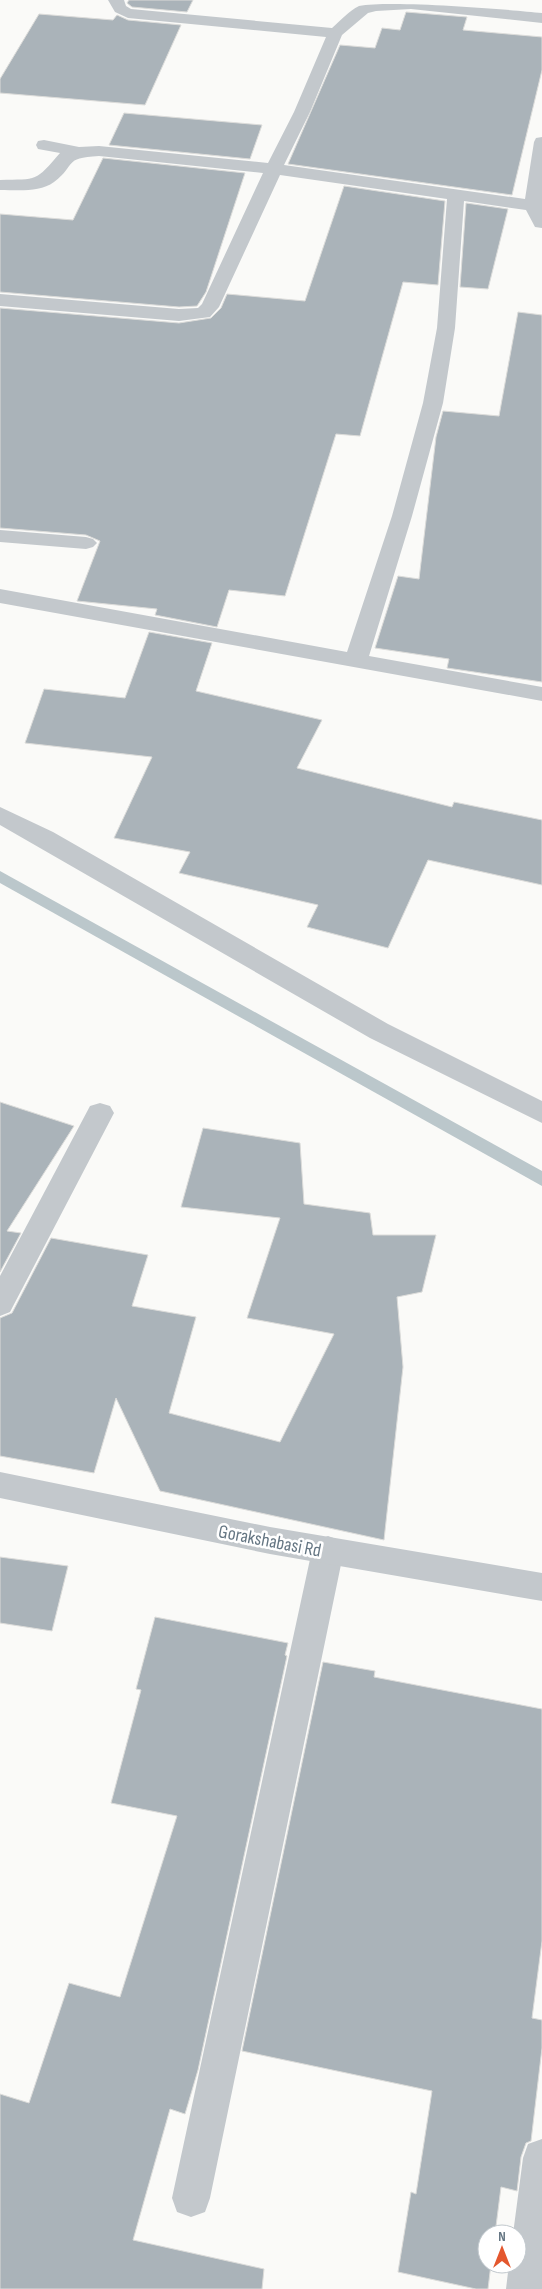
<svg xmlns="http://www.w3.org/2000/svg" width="542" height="2289" font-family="'Sofia Sans Condensed',sans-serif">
  <rect width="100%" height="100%" fill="#fafaf8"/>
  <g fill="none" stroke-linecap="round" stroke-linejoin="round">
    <path fill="#bbc7cb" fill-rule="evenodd" d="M 0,871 L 542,1171 L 542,1186 L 0,883 Z"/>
  </g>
  <path fill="#aab3b9" stroke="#dcdcda" d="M 129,0 L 193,0 L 187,12 L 132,7 L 127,3 Z
    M 406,12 L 467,17 L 463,30 L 542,37 L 542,70 L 512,195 L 288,164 L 340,45 L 375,48 L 382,28 L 400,30 Z
    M 39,14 L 113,20 L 117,15 L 128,20 L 181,25 L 145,105 L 0,93 L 0,79 Z
    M 124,113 L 262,125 L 250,159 L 109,145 Z
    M 103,158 L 245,173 L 206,292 L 197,306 L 179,307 L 0,292 L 0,214 L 73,220 Z
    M 344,186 L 445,201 L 438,285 L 403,282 L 360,436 L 336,434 L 285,596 L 229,590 L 217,627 L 155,615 L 157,609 L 77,601 L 100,541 L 86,535 L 0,528 L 0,308 L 179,323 L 211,318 L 221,308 L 227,294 L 305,301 Z
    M 466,203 L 508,209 L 488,289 L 460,287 Z
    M 518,312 L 542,315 L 542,682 L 447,668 L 449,659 L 375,648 L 398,576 L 419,579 L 436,437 L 443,411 L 499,416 Z
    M 149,632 L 212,643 L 196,691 L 322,720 L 297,768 L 452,807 L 454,802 L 542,820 L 542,885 L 428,860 L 388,948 L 307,927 L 318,905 L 179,873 L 190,852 L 114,838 L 152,757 L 25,743 L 44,689 L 125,698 Z
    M 0,1102 L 74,1126 L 7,1231 L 21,1233 L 0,1272 Z
    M 203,1128 L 300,1143 L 304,1204 L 370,1213 L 373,1235 L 436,1235 L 422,1292 L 397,1297 L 403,1367 L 384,1540 L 160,1491 L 116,1398 L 94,1473 L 0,1456 L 0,1318 L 12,1313 L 51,1238 L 148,1255 L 132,1306 L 196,1317 L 169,1413 L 280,1442 L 334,1334 L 247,1318 L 280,1218 L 181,1207 Z
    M 0,1557 L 68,1566 L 52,1631 L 0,1623 Z
    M 155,1617 L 288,1643 L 285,1655 L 287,1656 L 198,2070 L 185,2114 L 170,2109 L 133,2240 L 264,2269 L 262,2289 L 0,2289 L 0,2094 L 29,2103 L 69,1983 L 120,1997 L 177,1816 L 111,1803 L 141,1690 L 136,1689 Z
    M 323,1662 L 375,1671 L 374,1677 L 542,1709 L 542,1941 L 532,2018 L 542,2020 L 542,2048 L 531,2141 L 526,2143 L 521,2157 L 517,2191 L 501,2187 L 495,2234 L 487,2234 L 487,2264 L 491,2264 L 488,2289 L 476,2289 L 398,2272 L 411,2192 L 416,2194 L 432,2091 L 242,2051 Z"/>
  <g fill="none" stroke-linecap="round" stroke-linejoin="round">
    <path fill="#c3c8cc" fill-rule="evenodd" d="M 108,0 L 124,0 L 126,6 L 131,9 L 332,28 C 340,21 349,11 359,6 C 391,0 502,9 542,13 L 542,23 L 411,9 L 376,11 L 368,13 L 342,35 L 310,112 L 284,165 L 525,199 L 534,142 L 536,138 L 542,137 L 542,228 L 535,227 L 526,210 L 464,201 L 455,328 L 443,403 L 412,516 L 369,656 L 542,687 L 542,701 L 0,603 L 0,589 L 347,652 L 392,516 L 423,403 L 437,328 L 447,199 L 280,175 L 219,307 L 210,317 L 179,321 L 0,306 L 0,294 L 179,309 L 198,308 L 202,304 L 263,173 L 99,156 C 62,158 77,165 54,182 C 39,193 17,190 0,190 L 0,180 C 38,179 35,182 60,153 L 38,149 L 36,145 L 38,141 L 44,140 L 79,147 L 99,146 L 268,163 L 294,112 L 326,37 L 128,18 L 115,12 Z
      M 0,530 L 86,537 L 93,539 L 97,543 L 93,547 L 86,549 L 0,542 Z
      M 0,807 L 53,832 L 388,1024 L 542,1101 L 542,1123 L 370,1038 L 0,825 Z
      M 100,1103 L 110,1106 L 114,1113 L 10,1312 L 0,1316 L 0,1276 L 90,1106 Z
      M 328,1536 L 339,1540 L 344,1550 L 210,2198 L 205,2212 L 191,2217 L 177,2212 L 172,2198 L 312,1550 L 317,1540 Z
      M 542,2139 L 542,2289 L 506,2289 L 509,2264 L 517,2264 L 517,2234 L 513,2234 L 523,2158 L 528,2144 Z"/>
    <path fill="#c3c8cc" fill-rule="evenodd" d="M 0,1472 L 270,1527 L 542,1573 L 542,1601 L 270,1554 L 0,1498 Z"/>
  </g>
  <g text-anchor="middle" stroke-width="5" stroke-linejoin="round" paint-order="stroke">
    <g font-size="19" fill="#657683" stroke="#fff">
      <text transform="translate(270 1540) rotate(11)" y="7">Gorakshabasi Rd</text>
    </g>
  </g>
  <g transform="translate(502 2249)"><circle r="24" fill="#ffffff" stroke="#c1c8cd"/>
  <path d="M0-4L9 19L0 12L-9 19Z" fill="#e4572e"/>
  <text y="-8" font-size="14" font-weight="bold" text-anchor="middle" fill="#657683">N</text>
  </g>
</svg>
